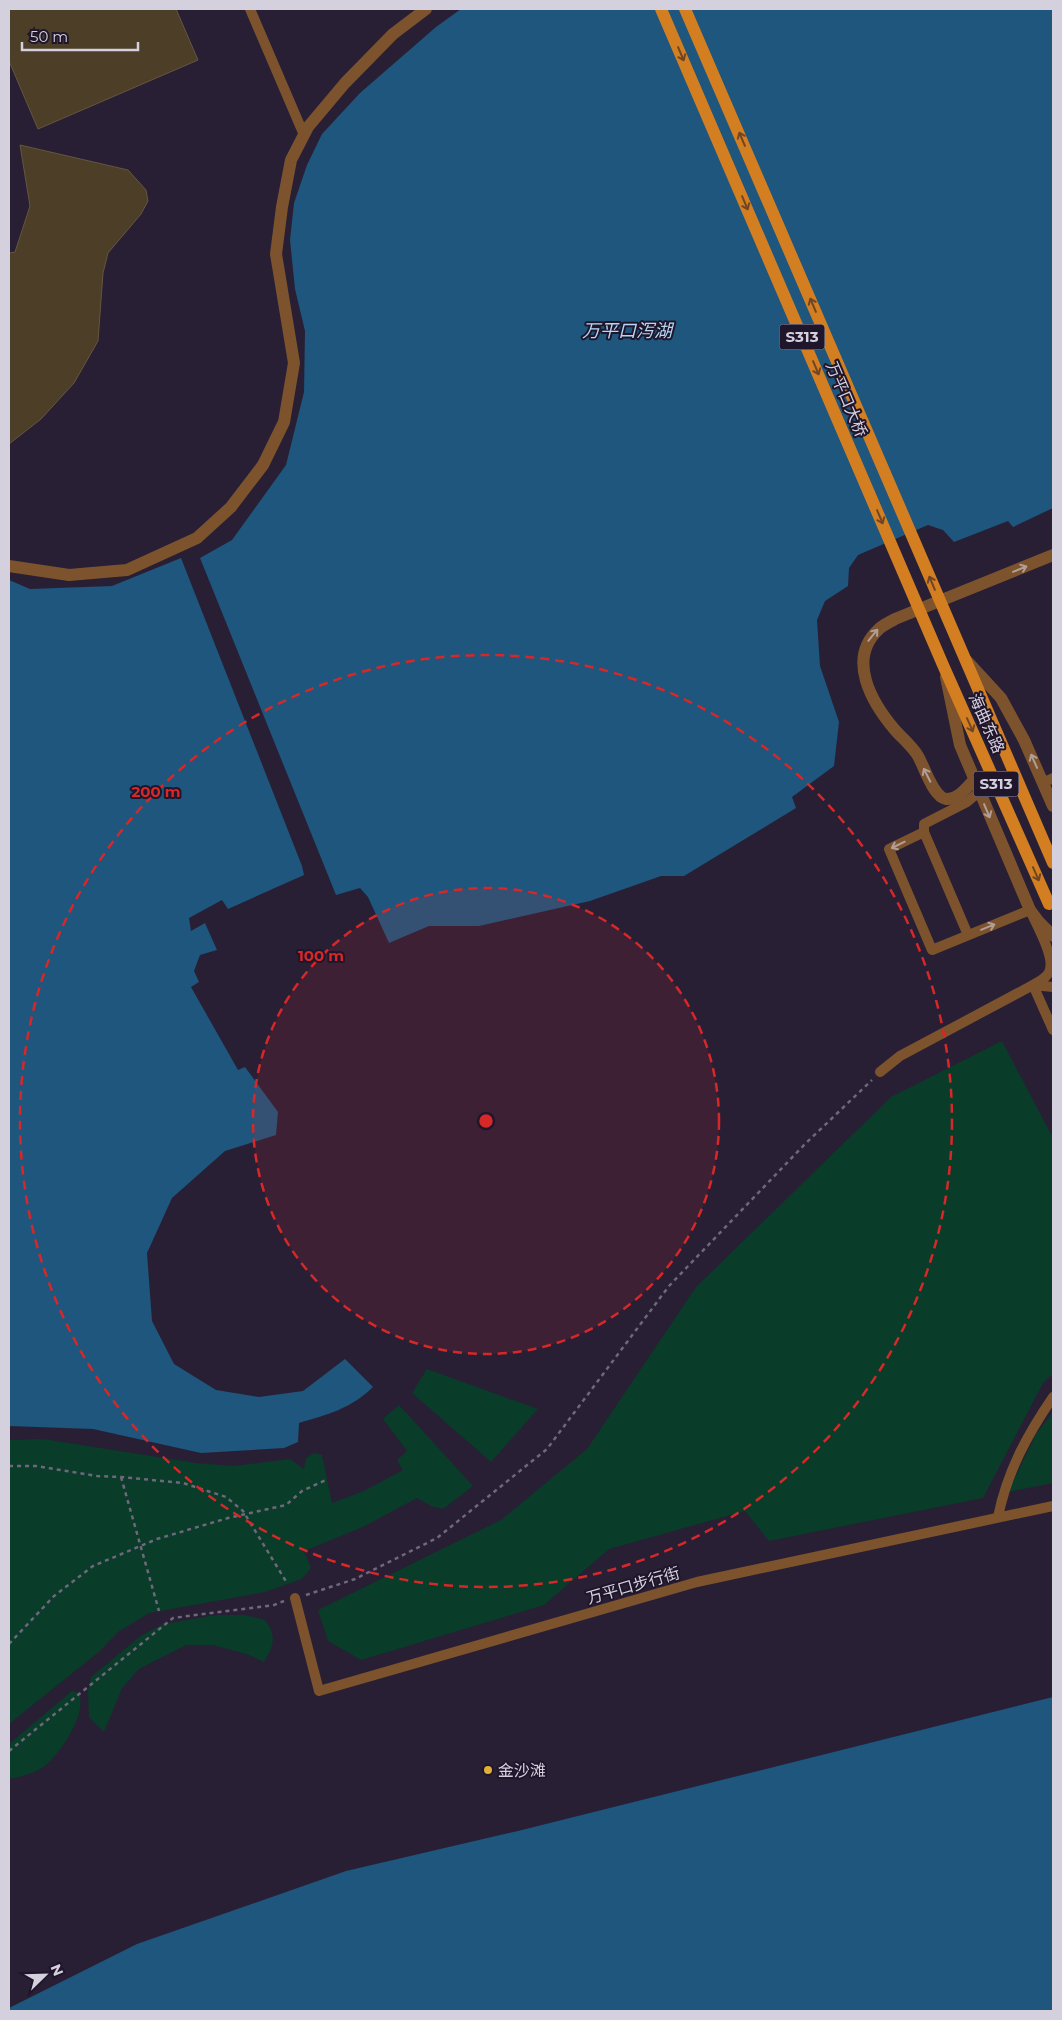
<svg xmlns="http://www.w3.org/2000/svg" width="1062" height="2020" font-family="Montserrat,'Noto Sans SC',sans-serif">
  <rect width="100%" height="100%" fill="#281f35"/>
  <path fill="#093c29" d="M 1002,1041 L 1053,1138 L 1053,1374 L 1043,1383 L 983,1498 L 769,1541 L 745,1511 L 609,1549 L 544,1605 L 361,1660 L 328,1641 L 318,1610 L 501,1520 L 587,1449 L 696,1287 L 891,1097 Z
    M 427,1369 L 538,1409 L 491,1462 L 412,1393 Z
    M 399,1405 L 473,1486 L 443,1509 L 431,1506 L 417,1498 L 363,1527 L 304,1551 L 311,1568 L 302,1579 L 265,1592 L 149,1613 L 118,1632 L 100,1651 L 9,1724 L 9,1440 L 43,1439 L 196,1463 L 233,1466 L 290,1459 L 304,1469 L 306,1458 L 314,1453 L 322,1455 L 332,1503 L 364,1491 L 403,1470 L 397,1460 L 407,1451 L 383,1419 Z
    M 1053,1412 L 1053,1483 L 1008,1492 L 1036,1434 Z
    M 216,1615 L 245,1615 L 265,1620 C 277,1636 274,1645 264,1662 L 249,1655 L 213,1645 L 186,1645 L 139,1669 L 122,1688 L 104,1732 L 89,1717 L 88,1692 L 91,1677 L 142,1635 L 163,1624 Z
    M 72,1691 L 80,1693 C 80,1699 81,1704 80,1709 C 77,1727 57,1758 42,1768 C 32,1774 20,1777 9,1779 L 9,1744 Z"/>
  <path fill="#1e567d" d="M 461,9 L 1053,9 L 1053,508 L 1013,527 L 1008,521 L 954,542 L 943,530 L 928,525 L 858,555 L 849,568 L 848,586 L 825,601 L 817,620 L 820,666 L 839,722 L 834,766 L 792,797 L 796,808 L 684,876 L 661,876 L 590,901 L 479,926 L 429,926 L 389,943 L 368,897 L 360,888 L 336,895 L 200,558 L 232,540 L 286,465 L 304,392 L 305,331 L 295,289 L 290,240 L 294,203 L 307,165 L 322,134 L 360,93 L 436,27 Z
    M 181,558 L 302,866 L 304,875 L 228,909 L 222,900 L 189,918 L 191,931 L 205,923 L 217,950 L 200,955 L 194,971 L 199,982 L 191,987 L 238,1070 L 245,1067 L 278,1112 L 276,1135 L 225,1151 L 172,1198 L 147,1253 L 152,1321 L 174,1364 L 216,1390 L 259,1397 L 303,1391 L 345,1359 L 373,1387 C 350,1409 329,1414 299,1423 L 298,1442 L 284,1448 L 201,1453 L 93,1429 L 9,1426 L 9,580 L 30,589 L 112,586 Z
    M 1053,1697 L 1053,2011 L 9,2011 L 9,2008 L 137,1944 L 346,1871 L 518,1831 Z"/>
  <path fill="#4c3e27" stroke="#65563e" d="M 9,9 L 176,9 L 198,60 L 38,129 L 9,61 Z
    M 20,145 L 128,170 L 146,190 L 148,201 L 141,214 L 108,253 L 103,273 L 98,341 L 74,383 L 41,419 L 9,444 L 9,253 L 15,252 L 30,206 Z"/>
  <g fill="none" stroke-linecap="round" stroke-linejoin="round">
    <path stroke="#6f677a" stroke-width="2.5" stroke-dasharray="4 4" stroke-linecap="butt" d="M 9,1466 L 36,1466 L 97,1476 L 121,1477 L 183,1483 L 226,1497 L 243,1511 L 287,1583
      M 121,1477 L 159,1611
      M 306,1595 L 355,1579 L 437,1538 L 547,1449 L 669,1286 L 805,1144 L 872,1080
      M 9,1644 L 54,1596 L 93,1566 L 157,1539 L 228,1518 L 286,1505 L 302,1491 L 328,1479
      M 9,1751 L 173,1618 L 274,1605 L 284,1601"/>
    <path stroke="#7c532d" stroke-width="10" d="M 250,9 L 304,135
      M 1043,783 L 1053,778
      M 979,792 L 967,802 L 924,824 L 924,832 L 889,849 L 932,950 L 1030,910 C 1036,924 1054,955 1050,969 C 1049,977 1039,981 1033,985 L 1053,1030
      M 924,832 L 968,935
      M 880,1072 L 900,1056 L 1033,985 L 1053,987
      M 998,1517 C 1007,1472 1027,1435 1053,1397
      M 295,1598 L 319,1691 L 697,1582 L 1053,1506"/>
    <path stroke="#7c532d" stroke-width="12" d="M 9,566 L 69,575 L 127,570 L 197,538 L 231,507 L 263,465 L 284,422 L 294,363 L 276,254 L 282,207 L 291,160 L 308,127 L 345,83 L 393,34 L 426,9
      M 974,780 C 967,787 958,800 946,799 C 933,797 924,766 918,756 C 912,746 902,738 895,730 C 872,703 846,659 879,629 C 883,625 890,622 895,619 L 1053,555"/>
    <path stroke="#7c532d" stroke-width="12" d="M 967,661 L 1001,698 L 1024,740 L 1053,806
      M 946,677 L 960,745 L 1030,910 L 1039,922 L 1053,936"/>
    <path stroke="#d37f21" stroke-width="12" d="M 661,9 L 943,665 L 1049,904
      M 685,9 L 1053,863"/>
  </g>
  <defs><path id="oneway-shaft" d="M-6 0H5M1.5-3L5.5 0L1.5 3" fill="none" stroke-width="1.6" stroke-linecap="round" stroke-linejoin="round" transform="scale(1.25)"/></defs>
  <g stroke="#704526">
    <use href="#oneway-shaft" transform="translate(681 54) rotate(67)"/>
    <use href="#oneway-shaft" transform="translate(742 139) rotate(-113)"/>
    <use href="#oneway-shaft" transform="translate(745 203) rotate(67)"/>
    <use href="#oneway-shaft" transform="translate(813 305) rotate(-113)"/>
    <use href="#oneway-shaft" transform="translate(816 368) rotate(67)"/>
    <use href="#oneway-shaft" transform="translate(880 517) rotate(67)"/>
    <use href="#oneway-shaft" transform="translate(932 583) rotate(-113)"/>
    <use href="#oneway-shaft" transform="translate(970 725) rotate(66)"/>
    <use href="#oneway-shaft" transform="translate(1036 874) rotate(66)"/>
  </g>
  <g stroke="#b19e97">
    <use href="#oneway-shaft" transform="translate(1020 569) rotate(-22)"/>
    <use href="#oneway-shaft" transform="translate(873 635) rotate(-51)"/>
    <use href="#oneway-shaft" transform="translate(1034 761) rotate(-114)"/>
    <use href="#oneway-shaft" transform="translate(927 775) rotate(-117)"/>
    <use href="#oneway-shaft" transform="translate(987 811) rotate(67)"/>
    <use href="#oneway-shaft" transform="translate(898 845) rotate(154)"/>
    <use href="#oneway-shaft" transform="translate(988 927) rotate(-22)"/>
  </g>
  <circle cx="486" cy="1121" r="233" fill="#d62828" fill-opacity=".12"/>
  <g fill="none" stroke="#d62828" stroke-width="2.5" stroke-dasharray="9 6">
    <circle cx="486" cy="1121" r="233"/>
    <circle cx="486" cy="1121" r="466"/>
  </g>
  <circle fill="#e1af34" stroke="#1f162b" stroke-width="2" cx="488" cy="1770" r="5"/>
  <g text-anchor="middle" stroke-width="4" stroke-linejoin="round" paint-order="stroke">
    <g fill="#1f162b" stroke="#9e98a8" stroke-width="1">
      <rect x="779.5" y="324.5" width="45" height="25" rx="4"/>
      <rect x="973.5" y="771.5" width="45" height="25" rx="4"/>
    </g>
    <g font-size="15" font-weight="bold" fill="#d5d0de">
      <text x="802" y="342">S313</text>
      <text x="996" y="789">S313</text>
    </g>
    <g font-size="16" fill="#d5d0de" stroke="#1f162b">
      <text transform="translate(847 399) rotate(67)" y="6">万平口大桥</text>
      <text transform="translate(987 723) rotate(66)" y="6">海曲东路</text>
      <text transform="translate(633 1585) rotate(-16)" y="6">万平口步行街</text>
    </g>
    <g font-size="16" fill="#d5d0de" stroke="#1f162b" text-anchor="start">
      <text x="498" y="1776">金沙滩</text>
    </g>
    <g font-size="18" font-style="italic" fill="#b4d7f5" stroke="#1f162b">
      <text x="627" y="337">万平口泻湖</text>
    </g>
  </g>
  <circle cx="486" cy="1121" r="8" fill="#d62828" stroke="#1f162b" stroke-width="2.5"/>
  <g font-size="15" text-anchor="middle" font-weight="bold" fill="#d62828" stroke="#1f162b" stroke-width="4" stroke-linejoin="round" paint-order="stroke">
    <text x="156" y="797">200 m</text>
    <text x="321" y="961">100 m</text>
  </g>
  <rect width="1062" height="2020" fill="none" stroke="#d5d0de" stroke-width="20"/>
  <g transform="translate(45 1975) rotate(67)" stroke="#1f162b" stroke-width="4" paint-order="stroke">
  <path d="M0-4L9 19L0 12L-9 19Z" fill="#d5d0de"/>
  <text y="-8" font-size="14" font-weight="bold" text-anchor="middle" fill="#d5d0de">N</text>
  </g>
  <path d="M22 42v8h116v-8" fill="none" stroke="#d5d0de" stroke-width="2.5"/>
  <text x="30" y="42" font-size="15" fill="#d5d0de" stroke="#1f162b" stroke-width="4" paint-order="stroke">50 m</text>
</svg>
